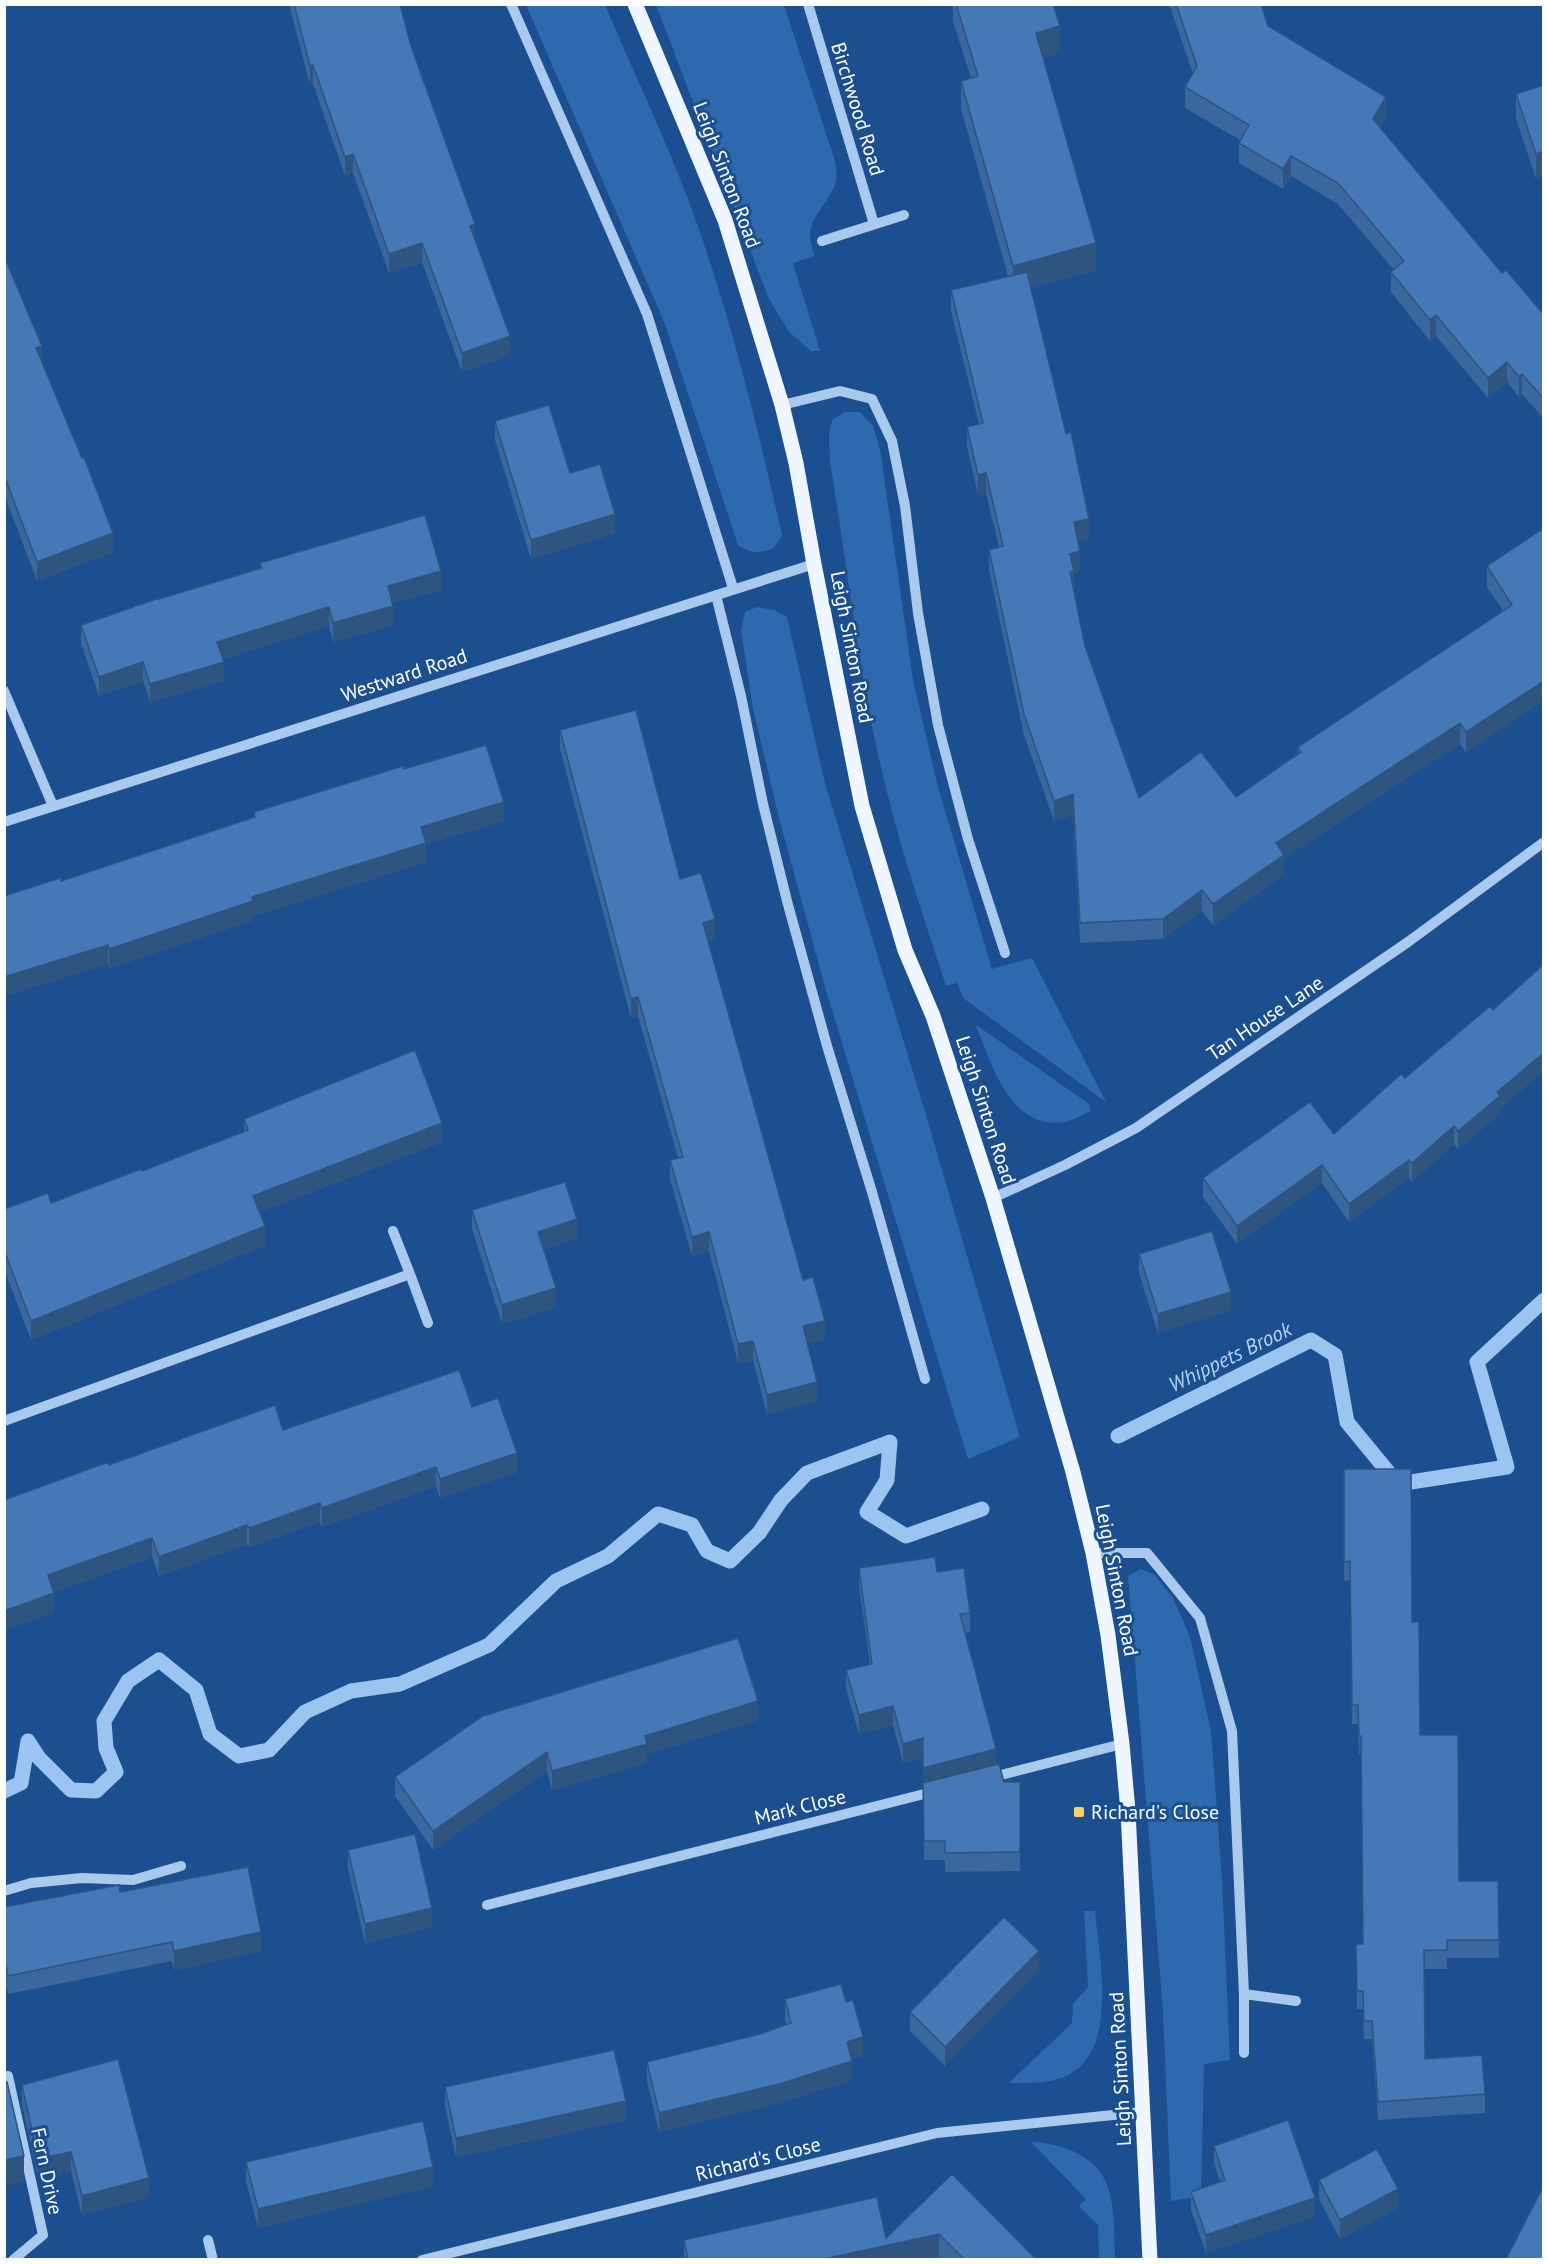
<svg xmlns="http://www.w3.org/2000/svg" width="1548" height="2264" font-family="'PT Sans',sans-serif">
  <rect width="100%" height="100%" fill="#1b4f8f"/>
  <path fill="#2e69ad" d="M 526,5 L 605,5 C 637,80 673,154 700,232 C 734,331 759,433 782,535 L 774,548 C 759,554 752,554 738,545 L 665,324 Z
    M 656,5 L 784,5 L 835,161 C 836,169 838,178 835,185 C 823,213 800,222 815,256 L 793,263 L 820,351 L 811,351 L 789,332 L 769,299 Z
    M 845,412 L 860,412 L 873,426 L 880,449 L 913,680 L 938,787 L 992,969 L 1032,958 L 1106,1102 L 963,998 L 957,983 L 946,986 C 922,912 897,839 880,763 C 857,664 847,562 830,462 L 829,436 L 832,420 Z
    M 757,607 L 774,610 L 787,617 L 825,783 L 923,1105 L 1020,1437 L 968,1459 L 825,987 L 779,818 L 753,709 L 741,630 L 745,612 Z
    M 975,1024 L 1089,1104 L 1091,1111 C 1083,1114 1074,1120 1065,1122 C 1009,1131 992,1063 975,1024 Z
    M 1141,1569 L 1154,1574 L 1173,1598 L 1190,1637 L 1211,1731 L 1222,1879 L 1230,2060 L 1204,2064 L 1201,2196 L 1171,2201 L 1163,2011 L 1128,1576 Z
    M 1084,1911 L 1095,1911 C 1099,1958 1120,2054 1064,2077 C 1047,2084 1027,2083 1009,2083 L 1072,2023 L 1073,2004 L 1088,1987 Z
    M 1031,2142 C 1063,2143 1099,2156 1109,2190 C 1115,2212 1114,2237 1115,2259 L 1099,2259 L 1098,2225 L 1079,2206 L 1086,2199 Z"/>
  <g fill="none" stroke-linecap="round" stroke-linejoin="round">
    <path stroke="#9cc4f0" stroke-width="15" d="M 1118,1436 L 1311,1340 L 1335,1355 L 1347,1422 L 1398,1484 L 1507,1467 L 1477,1362 L 1544,1300
      M 4,1791 L 21,1783 L 28,1741 L 39,1758 L 71,1790 L 96,1791 L 116,1772 L 106,1748 L 104,1721 L 128,1681 L 159,1660 L 196,1690 L 210,1734 L 239,1756 L 269,1750 L 305,1712 L 351,1691 L 400,1684 L 489,1645 L 556,1581 L 608,1556 L 658,1514 L 692,1525 L 707,1551 L 730,1561 L 759,1533 L 781,1500 L 807,1473 L 890,1442 L 887,1480 L 867,1512 L 906,1536 L 982,1509"/>
    <path stroke="#a9c9ee" stroke-width="10" d="M 511,4 L 647,314 L 733,588
      M 808,4 L 874,224
      M 822,241 L 904,215
      M 782,405 L 840,391 L 872,399 L 892,441 L 905,506 L 918,613 L 938,725 L 968,839 L 1005,953
      M 716,595 L 741,696 L 763,804 L 787,901 L 827,1046 L 872,1192 L 925,1379
      M 4,691 L 53,806
      M 4,822 L 814,564
      M 993,1198 L 1065,1165 L 1136,1128 L 1408,942 L 1544,842
      M 410,1274 L 428,1323
      M 4,1421 L 410,1274 L 393,1231
      M 1093,1553 L 1147,1553 L 1200,1618 L 1232,1731 L 1244,1994 L 1244,2053
      M 989,1778 L 1122,1744
      M 4,1891 L 31,1883 L 82,1878 L 133,1880 L 181,1866
      M 487,1905 L 936,1791
      M 1244,1994 L 1296,2001
      M 8,2076 L 43,2235 L 13,2260
      M 208,2240 L 213,2260
      M 422,2260 L 937,2133 L 1142,2112"/>
    <path stroke="#f0f6ff" stroke-width="15" d="M 635,4 L 725,220 L 782,405 L 796,463 L 814,564 L 862,806 L 905,950 L 933,1016 L 993,1198 L 1073,1472 L 1093,1553 L 1108,1635 L 1122,1744 L 1128,1811 L 1150,2260"/>
  </g>
  <path fill="#3a679d" d="M 289,4 L 400,4 L 411,46 L 475,241 L 510,355 L 462,372 L 422,262 L 389,273 L 353,173 L 345,176 L 313,84 L 310,85 Z
    M 952,4 L 1053,4 L 1060,53 L 1043,58 L 1096,270 L 1031,288 L 1089,539 L 1078,542 L 1080,572 L 1074,573 L 1074,592 L 1085,646 L 1139,798 L 1236,797 L 1298,753 L 1298,747 L 1503,611 L 1487,587 L 1487,566 L 1544,533 L 1466,753 L 1460,744 L 1284,858 L 1284,875 L 1213,925 L 1202,911 L 1163,939 L 1080,943 L 1073,815 L 1054,821 L 1024,735 L 989,570 L 989,550 L 999,547 L 986,494 L 978,495 L 967,447 L 967,427 L 979,424 L 951,311 L 951,290 L 1008,276 L 961,109 L 961,81 L 971,78 L 953,22 L 953,8 Z
    M 1169,4 L 1261,4 L 1268,26 L 1386,118 L 1380,128 L 1502,273 L 1544,315 L 1544,419 L 1522,394 L 1519,397 L 1507,382 L 1488,398 L 1436,336 L 1430,341 L 1391,292 L 1391,272 L 1394,270 L 1338,204 L 1291,176 L 1283,189 L 1239,163 L 1239,143 L 1240,140 L 1185,108 L 1185,87 L 1193,74 Z
    M 1544,85 L 1536,179 L 1516,119 L 1516,94 Z
    M 4,256 L 42,363 L 113,552 L 37,581 L 4,494 Z
    M 495,421 L 570,473 L 615,533 L 531,559 L 495,440 Z
    M 260,563 L 441,590 L 393,603 L 393,625 L 333,642 L 329,626 L 223,659 L 224,681 L 150,702 L 143,681 L 99,696 L 81,644 L 81,625 L 159,599 L 260,568 Z
    M 560,730 L 680,879 L 715,938 L 708,940 L 803,1280 L 825,1340 L 807,1343 L 817,1401 L 767,1414 L 753,1360 L 738,1363 L 709,1251 L 692,1256 L 670,1179 L 670,1160 L 678,1158 L 638,1016 L 631,1018 L 560,749 Z
    M 404,769 L 504,821 L 426,844 L 426,862 L 253,916 L 253,920 L 109,968 L 108,964 L 4,996 L 4,896 L 61,881 L 254,818 L 254,812 Z
    M 1544,964 L 1544,1071 L 1500,1108 L 1500,1114 L 1458,1149 L 1454,1144 L 1412,1182 L 1409,1178 L 1349,1222 L 1322,1183 L 1237,1244 L 1203,1197 L 1203,1178 L 1334,1134 L 1493,1010 Z
    M 244,1119 L 442,1142 L 260,1212 L 265,1245 L 31,1340 L 4,1269 L 4,1209 L 51,1203 L 142,1171 L 244,1132 Z
    M 472,1210 L 577,1238 L 544,1249 L 556,1307 L 502,1324 L 472,1229 Z
    M 1139,1254 L 1231,1310 L 1158,1333 L 1139,1273 Z
    M 472,1407 L 517,1472 L 440,1498 L 436,1486 L 322,1527 L 320,1522 L 249,1547 L 247,1544 L 159,1576 L 152,1557 L 54,1592 L 54,1612 L 4,1630 L 4,1500 L 109,1465 L 283,1430 Z
    M 1344,1469 L 1412,1622 L 1420,1735 L 1459,1881 L 1498,1881 L 1499,1958 L 1447,1958 L 1447,1969 L 1424,1969 L 1425,2059 L 1485,2094 L 1485,2113 L 1378,2120 L 1372,2039 L 1364,2039 L 1363,2009 L 1357,2009 L 1356,1944 L 1363,1944 L 1361,1754 L 1359,1754 L 1358,1724 L 1352,1724 L 1350,1580 L 1344,1581 Z
    M 859,1568 L 937,1572 L 970,1613 L 970,1632 L 965,1633 L 996,1765 L 1004,1782 L 1020,1782 L 1020,1871 L 945,1872 L 945,1860 L 924,1860 L 923,1757 L 903,1763 L 893,1725 L 859,1734 L 846,1689 L 846,1670 L 870,1664 L 859,1587 Z
    M 758,1720 L 647,1754 L 647,1763 L 552,1790 L 547,1771 L 433,1850 L 395,1796 L 395,1777 Z
    M 348,1850 L 432,1927 L 365,1943 L 348,1869 Z
    M 120,1892 L 261,1951 L 174,1970 L 172,1961 L 8,1994 L 4,1976 L 4,1907 Z
    M 1039,1970 L 945,2066 L 910,2031 L 910,2012 Z
    M 785,1999 L 863,2056 L 852,2059 L 852,2080 L 779,2103 L 659,2132 L 647,2081 L 647,2062 L 760,2034 L 786,2024 L 785,2018 Z
    M 22,2085 L 149,2197 L 82,2215 L 71,2171 L 38,2178 L 22,2104 Z
    M 445,2087 L 626,2120 L 456,2157 L 445,2106 Z
    M 1214,2146 L 1315,2216 L 1206,2253 L 1191,2210 L 1191,2192 L 1220,2182 L 1214,2163 Z
    M 246,2162 L 433,2186 L 258,2228 L 246,2181 Z
    M 952,2174 L 1036,2259 L 941,2259 L 939,2258 L 930,2259 L 684,2259 L 684,2240 L 886,2238 Z
    M 1319,2180 L 1398,2208 L 1340,2239 L 1319,2199 Z"/>
  <path fill="#305480" d="M 1060,26 L 1060,53 L 1036,60 L 1036,33 Z
    M 313,65 L 313,84 L 310,85 L 310,66 Z
    M 1386,97 L 1386,118 L 1373,140 L 1373,119 Z
    M 1544,151 L 1544,176 L 1536,179 L 1536,154 Z
    M 353,154 L 353,173 L 345,176 L 345,157 Z
    M 1291,156 L 1291,176 L 1283,189 L 1283,169 Z
    M 475,224 L 475,243 L 470,226 Z
    M 422,243 L 422,262 L 389,273 L 389,254 Z
    M 1096,243 L 1096,270 L 1013,293 L 1013,266 Z
    M 1436,315 L 1436,336 L 1430,341 L 1430,320 Z
    M 510,336 L 510,355 L 462,372 L 462,353 Z
    M 42,346 L 42,365 L 36,348 Z
    M 1507,362 L 1507,382 L 1488,398 L 1488,378 Z
    M 1522,374 L 1522,394 L 1519,397 L 1519,377 Z
    M 986,473 L 986,494 L 978,495 L 978,475 Z
    M 615,514 L 615,533 L 531,559 L 531,540 Z
    M 1089,519 L 1089,539 L 1074,543 L 1074,522 Z
    M 113,533 L 113,552 L 37,581 L 37,562 Z
    M 1080,551 L 1080,572 L 1074,573 L 1074,592 L 1070,593 L 1070,554 Z
    M 441,571 L 441,590 L 388,605 L 388,586 Z
    M 393,606 L 393,625 L 333,642 L 333,623 Z
    M 329,607 L 329,626 L 217,661 L 217,642 Z
    M 143,662 L 143,681 L 99,696 L 99,677 Z
    M 224,662 L 224,681 L 150,702 L 150,684 Z
    M 1544,681 L 1544,701 L 1466,753 L 1466,732 Z
    M 1460,723 L 1460,744 L 1284,858 L 1284,875 L 1213,925 L 1213,904 L 1276,843 L 1349,795 Z
    M 1073,794 L 1073,815 L 1054,821 L 1054,801 Z
    M 504,802 L 504,821 L 426,844 L 426,862 L 253,916 L 253,920 L 109,968 L 109,949 L 252,897 L 421,827 Z
    M 1202,890 L 1202,911 L 1163,939 L 1163,919 Z
    M 715,919 L 715,938 L 703,942 L 703,923 Z
    M 108,945 L 108,964 L 4,996 L 4,977 Z
    M 638,997 L 638,1016 L 631,1018 L 631,999 Z
    M 1544,1053 L 1544,1071 L 1500,1108 L 1500,1114 L 1458,1149 L 1458,1131 L 1497,1092 Z
    M 442,1123 L 442,1142 L 253,1215 L 253,1196 Z
    M 1454,1126 L 1454,1144 L 1412,1182 L 1412,1163 Z
    M 1409,1160 L 1409,1178 L 1349,1222 L 1349,1204 Z
    M 1322,1165 L 1322,1183 L 1237,1244 L 1237,1226 Z
    M 577,1219 L 577,1238 L 538,1251 L 538,1232 Z
    M 265,1226 L 265,1245 L 31,1340 L 31,1321 Z
    M 709,1232 L 709,1251 L 692,1256 L 692,1237 Z
    M 556,1288 L 556,1307 L 502,1324 L 502,1305 Z
    M 1231,1292 L 1231,1310 L 1158,1333 L 1158,1314 Z
    M 825,1321 L 825,1340 L 803,1345 L 803,1326 Z
    M 753,1341 L 753,1360 L 738,1363 L 738,1344 Z
    M 817,1382 L 817,1401 L 767,1414 L 767,1395 Z
    M 517,1453 L 517,1472 L 440,1498 L 440,1479 Z
    M 436,1467 L 436,1486 L 322,1527 L 322,1508 Z
    M 320,1503 L 320,1522 L 249,1547 L 249,1528 Z
    M 247,1525 L 247,1544 L 159,1576 L 159,1557 Z
    M 152,1538 L 152,1557 L 48,1594 L 48,1575 Z
    M 54,1593 L 54,1612 L 4,1630 L 4,1611 Z
    M 758,1701 L 758,1720 L 647,1754 L 647,1763 L 552,1790 L 552,1771 L 645,1736 Z
    M 893,1706 L 893,1725 L 859,1734 L 859,1715 Z
    M 923,1738 L 923,1757 L 903,1763 L 903,1744 Z
    M 996,1749 L 996,1768 L 923,1787 L 923,1768 Z
    M 547,1752 L 547,1771 L 433,1850 L 433,1831 Z
    M 432,1908 L 432,1927 L 365,1943 L 365,1924 Z
    M 261,1932 L 261,1951 L 174,1970 L 174,1951 Z
    M 1039,1951 L 1039,1970 L 945,2066 L 945,2047 Z
    M 863,2037 L 863,2056 L 847,2061 L 847,2042 Z
    M 852,2061 L 852,2080 L 779,2103 L 659,2132 L 659,2113 Z
    M 626,2101 L 626,2120 L 456,2157 L 456,2138 Z
    M 71,2152 L 71,2171 L 38,2178 L 38,2159 Z
    M 24,2156 L 24,2182 L 4,2186 L 4,2160 Z
    M 433,2167 L 433,2186 L 258,2228 L 258,2209 Z
    M 149,2178 L 149,2197 L 82,2215 L 82,2196 Z
    M 1398,2189 L 1398,2208 L 1340,2239 L 1340,2220 Z
    M 1315,2198 L 1315,2216 L 1206,2253 L 1206,2235 Z
    M 939,2234 L 939,2258 L 930,2259 L 824,2259 Z"/>
  <path fill="#4478b7" stroke="#305480" stroke-width="1.5" d="M 294,4 L 400,4 L 411,46 L 475,224 L 470,226 L 510,336 L 462,353 L 422,243 L 389,254 L 353,154 L 345,157 L 313,65 L 310,66 Z
    M 956,4 L 1053,4 L 1060,26 L 1036,33 L 1096,243 L 1013,266 L 961,81 L 978,76 Z
    M 1176,4 L 1261,4 L 1268,26 L 1386,97 L 1373,119 L 1502,273 L 1506,270 L 1544,315 L 1544,399 L 1522,374 L 1519,377 L 1507,362 L 1488,378 L 1436,315 L 1430,320 L 1391,272 L 1404,261 L 1338,183 L 1291,156 L 1283,169 L 1239,143 L 1249,125 L 1185,87 L 1197,66 Z
    M 1544,85 L 1544,151 L 1536,154 L 1516,94 Z
    M 4,256 L 42,346 L 36,348 L 82,458 L 84,457 L 113,533 L 37,562 L 4,475 Z
    M 1027,272 L 1066,434 L 1071,432 L 1089,519 L 1074,522 L 1080,551 L 1070,554 L 1074,571 L 1070,572 L 1085,646 L 1139,798 L 1201,752 L 1236,797 L 1301,752 L 1298,747 L 1512,605 L 1487,566 L 1541,530 L 1544,533 L 1544,681 L 1466,732 L 1460,723 L 1349,795 L 1276,843 L 1284,855 L 1213,904 L 1202,890 L 1163,919 L 1080,923 L 1073,794 L 1054,801 L 1024,714 L 989,550 L 1003,546 L 986,473 L 978,475 L 967,427 L 983,423 L 951,290 Z
    M 549,405 L 570,473 L 600,464 L 615,514 L 531,540 L 495,421 Z
    M 425,515 L 441,571 L 388,586 L 393,606 L 333,623 L 329,607 L 217,642 L 224,662 L 150,684 L 143,662 L 99,677 L 81,625 L 159,598 L 159,599 L 262,568 L 260,563 Z
    M 636,710 L 680,879 L 701,873 L 715,919 L 703,923 L 803,1280 L 813,1277 L 825,1321 L 803,1326 L 817,1382 L 767,1395 L 753,1341 L 738,1344 L 709,1232 L 692,1237 L 670,1160 L 683,1157 L 638,997 L 631,999 L 560,730 Z
    M 486,745 L 504,802 L 421,827 L 426,843 L 252,897 L 253,901 L 109,949 L 108,945 L 4,977 L 4,896 L 60,878 L 61,881 L 255,817 L 254,812 L 403,766 L 404,769 Z
    M 1544,964 L 1544,1053 L 1497,1092 L 1500,1096 L 1458,1131 L 1454,1126 L 1412,1163 L 1409,1160 L 1349,1204 L 1322,1165 L 1237,1226 L 1203,1178 L 1310,1102 L 1334,1134 L 1401,1074 L 1405,1078 L 1490,1006 L 1493,1010 Z
    M 415,1050 L 442,1123 L 253,1196 L 265,1226 L 31,1321 L 4,1250 L 4,1209 L 48,1193 L 51,1203 L 141,1169 L 142,1171 L 248,1130 L 244,1119 Z
    M 565,1182 L 577,1219 L 538,1232 L 556,1288 L 502,1305 L 472,1210 Z
    M 1212,1231 L 1231,1292 L 1158,1314 L 1139,1254 Z
    M 459,1370 L 472,1407 L 498,1398 L 517,1453 L 440,1479 L 436,1467 L 322,1508 L 320,1503 L 249,1528 L 247,1525 L 159,1557 L 152,1538 L 48,1575 L 54,1593 L 4,1611 L 4,1500 L 108,1462 L 109,1465 L 275,1405 L 283,1430 Z
    M 1344,1469 L 1411,1469 L 1412,1622 L 1419,1622 L 1420,1735 L 1458,1735 L 1459,1881 L 1498,1881 L 1499,1940 L 1447,1940 L 1447,1950 L 1424,1950 L 1425,2059 L 1482,2055 L 1485,2094 L 1378,2102 L 1372,2021 L 1364,2021 L 1363,1991 L 1357,1991 L 1356,1944 L 1363,1944 L 1361,1736 L 1359,1736 L 1358,1705 L 1352,1705 L 1350,1561 L 1344,1562 Z
    M 935,1557 L 937,1572 L 964,1568 L 970,1613 L 960,1614 L 996,1749 L 923,1768 L 923,1738 L 903,1744 L 893,1706 L 859,1715 L 846,1670 L 872,1664 L 859,1568 Z
    M 738,1638 L 758,1701 L 645,1736 L 647,1744 L 552,1771 L 547,1752 L 433,1831 L 395,1777 L 483,1716 Z
    M 999,1764 L 1004,1782 L 1020,1782 L 1020,1852 L 945,1853 L 945,1841 L 924,1841 L 923,1783 Z
    M 415,1834 L 432,1908 L 365,1924 L 348,1850 Z
    M 248,1867 L 261,1932 L 174,1951 L 172,1942 L 8,1976 L 4,1957 L 4,1907 L 119,1885 L 120,1892 Z
    M 1004,1917 L 1039,1951 L 945,2047 L 910,2012 Z
    M 841,1984 L 846,2002 L 853,2000 L 863,2037 L 847,2042 L 852,2061 L 779,2084 L 659,2113 L 647,2062 L 760,2034 L 791,2023 L 785,1999 Z
    M 614,2050 L 626,2101 L 456,2138 L 445,2087 Z
    M 118,2059 L 149,2178 L 82,2196 L 71,2152 L 38,2159 L 22,2085 Z
    M 7,2082 L 24,2156 L 4,2160 L 4,2083 Z
    M 1288,2120 L 1315,2198 L 1206,2235 L 1191,2192 L 1225,2180 L 1214,2146 Z
    M 423,2121 L 433,2167 L 258,2209 L 246,2162 Z
    M 1377,2149 L 1398,2189 L 1340,2220 L 1319,2180 Z
    M 952,2174 L 1036,2259 L 964,2259 L 939,2234 L 824,2259 L 686,2259 L 688,2259 L 684,2240 L 877,2197 L 886,2238 Z
    M 1544,2185 L 1544,2259 L 1506,2259 Z"/>
  <rect fill="#ffd166" stroke="#1b4f8f" stroke-width="2" x="1073" y="1806" width="12" height="12" rx="3"/>
  <g text-anchor="middle" stroke-width="6" stroke-linejoin="round" paint-order="stroke">
    <g font-size="20" fill="#fff" stroke="#1b4f8f">
      <text transform="translate(858 109) rotate(73)" y="7">Birchwood Road</text>
      <text transform="translate(727 175) rotate(69)" y="7">Leigh Sinton Road</text>
      <text transform="translate(852 647) rotate(79)" y="7">Leigh Sinton Road</text>
      <text transform="translate(404 675) rotate(-18)" y="7">Westward Road</text>
      <text transform="translate(1265 1018) rotate(-34)" y="7">Tan House Lane</text>
      <text transform="translate(986 1110) rotate(72)" y="7">Leigh Sinton Road</text>
      <text transform="translate(1117 1580) rotate(79)" y="7">Leigh Sinton Road</text>
      <text transform="translate(800 1807) rotate(-14)" y="7">Mark Close</text>
      <text transform="translate(1120 2069) rotate(-93)" y="7">Leigh Sinton Road</text>
      <text transform="translate(758 2159) rotate(-14)" y="7">Richard's Close</text>
      <text transform="translate(47 2171) rotate(78)" y="7">Fern Drive</text>
    </g>
    <g font-size="20" fill="#fff" stroke="#1b4f8f" text-anchor="start">
      <text x="1091" y="1819">Richard's Close</text>
    </g>
    <g font-size="21" font-style="italic" fill="#b5d3f5" stroke="#1b4f8f">
      <text transform="translate(1230 1357) rotate(-26)" y="7">Whippets Brook</text>
    </g>
  </g>
  <rect width="1548" height="2264" fill="none" stroke="#ffffff" stroke-width="12"/>
</svg>
